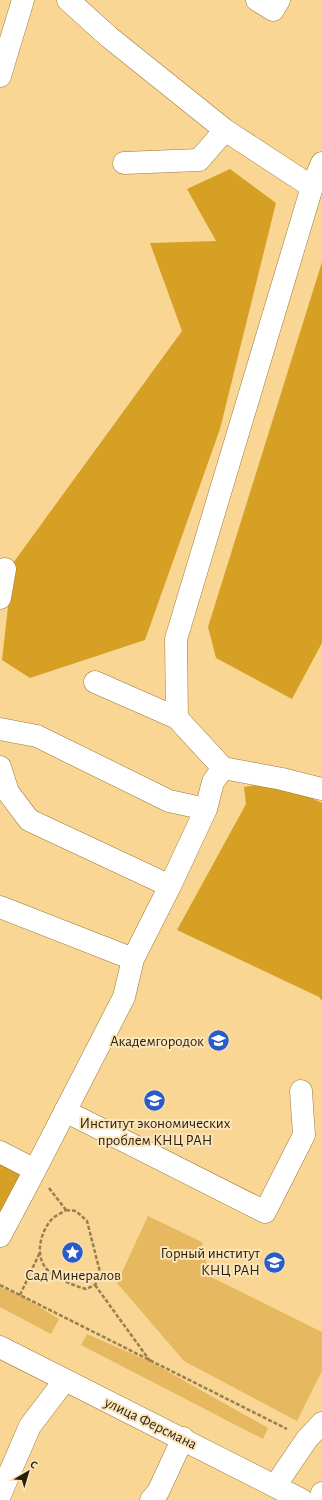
<svg xmlns="http://www.w3.org/2000/svg" width="322" height="1500" font-family="'Alegreya Sans',sans-serif">
  <rect width="100%" height="100%" fill="#f9d694"/>
  <path fill="#e6b85f" d="M 148,1216 L 202,1242 L 209,1276 L 322,1332 L 322,1371 L 297,1421 L 184,1361 L 117,1283 Z
    M 0,1287 L 20,1295 L 59,1319 L 51,1334 L 0,1307 Z
    M 87,1334 L 151,1362 L 268,1428 L 263,1439 L 81,1345 Z"/>
  <path fill="#d6a024" d="M 230,169 L 276,203 L 220,429 L 145,640 L 30,678 L 2,660 L 13,563 L 182,331 L 150,243 L 216,241 L 187,189 Z
    M 322,262 L 322,643 L 292,699 L 216,658 L 208,627 Z
    M 277,782 L 322,803 L 322,1001 L 319,997 L 177,930 L 246,804 L 244,787 Z
    M 0,1162 L 26,1175 L 0,1226 Z"/>
  <g fill="none" stroke-linecap="round" stroke-linejoin="round">
    <defs>
      <path id="minor" d="M 68,0 L 109,37 L 225,130 L 312,187 L 176,639 L 177,718 L 223,768 L 282,779 L 322,789
        M 257,0 L 273,10 L 279,0
        M 0,76 L 23,0
        M 124,163 L 199,160 L 225,130
        M 312,187 L 322,163
        M 0,598 L 5,569
        M 95,682 L 177,718
        M 0,729 L 37,736 L 169,801 L 206,809
        M 0,767 L 8,792 L 29,820 L 170,886
        M 0,907 L 133,959
        M 65,1111 L 265,1212 L 304,1135 L 301,1091
        M 0,1152 L 35,1170 L 0,1236
        M 35,1170 L 124,997 L 133,959 L 170,886 L 206,809 L 213,782 L 223,768
        M 0,1347 L 302,1500
        M 275,1486 L 307,1439 L 322,1423
        M 0,1495 L 30,1426 L 65,1380
        M 151,1500 L 158,1492 L 183,1438
        M 320,1500 L 322,1493"/>
    </defs>
    <use href="#minor" stroke="#9b7a3a" stroke-width="23"/>
    <path stroke="#987f50" stroke-width="2.5" stroke-dasharray="4 2" stroke-linecap="butt" d="M 49,1188 L 66,1210
      M 66,1210 L 76,1211 L 87,1221 L 101,1276 L 95,1285 L 86,1289 C 75,1286 53,1278 45,1267 C 35,1253 41,1231 52,1219 C 56,1215 62,1213 66,1210 Z
      M 0,1285 L 287,1429
      M 95,1285 L 150,1361
      M 20,1295 L 40,1252"/>
    <use href="#minor" stroke="#fff" stroke-width="22"/>
  </g>
  <defs>
    <symbol id="university-disc" viewBox="-11 -11 22 22"><circle r="9.5" fill="#285cca" stroke="#fae5bf"/><path d="M0-5L7-2L0 1L-7-2ZM-4 1L0 2.5L4 1V4Q0 6-4 4Z" fill="#fff"/></symbol>
    <symbol id="sight-disc" viewBox="-11 -11 22 22"><circle r="9.5" fill="#285cca" stroke="#fae5bf"/><path d="M0-6L1.8-2.2L6-1.7L2.9 1.2L3.7 5.4L0 3.3L-3.7 5.4L-2.9 1.2L-6-1.7L-1.8-2.2Z" fill="#fff"/></symbol>
  </defs>
  <g fill-rule="evenodd">
    <use href="#university-disc" x="206" y="1028" width="25" height="25"/>
    <use href="#university-disc" x="142" y="1088" width="25" height="25"/>
    <use href="#sight-disc" x="60" y="1240" width="25" height="25"/>
    <use href="#university-disc" x="262" y="1250" width="25" height="25"/>
  </g>
  <g text-anchor="middle" stroke-width="4" stroke-linejoin="round" paint-order="stroke">
    <g font-size="15" fill="#2b1e04" stroke="#fae5bf" text-anchor="end">
      <text x="204" y="1046">Академгородок</text>
      <text x="155" y="1128" text-anchor="middle">Институт экономических<tspan x="155" dy="17">проблем КНЦ РАН</tspan></text>
      <text x="260" y="1258">Горный институт<tspan x="260" dy="17">КНЦ РАН</tspan></text>
      <text x="73" y="1280" text-anchor="middle">Сад Минералов</text>
    </g>
    <g font-size="15" fill="#2b1e04" stroke="#fae5bf">
      <text transform="translate(151 1423) rotate(26)" y="5">улица Ферсмана</text>
    </g>
  </g>
  <g transform="translate(28 1472) rotate(38)" stroke="#fae5bf" stroke-width="3" paint-order="stroke">
  <path d="M0-3L7 15L0 10L-7 15Z" fill="#2b1e04"/>
  <text y="-6" font-size="11" font-weight="bold" text-anchor="middle" fill="#2b1e04">С</text>
  </g>
</svg>
